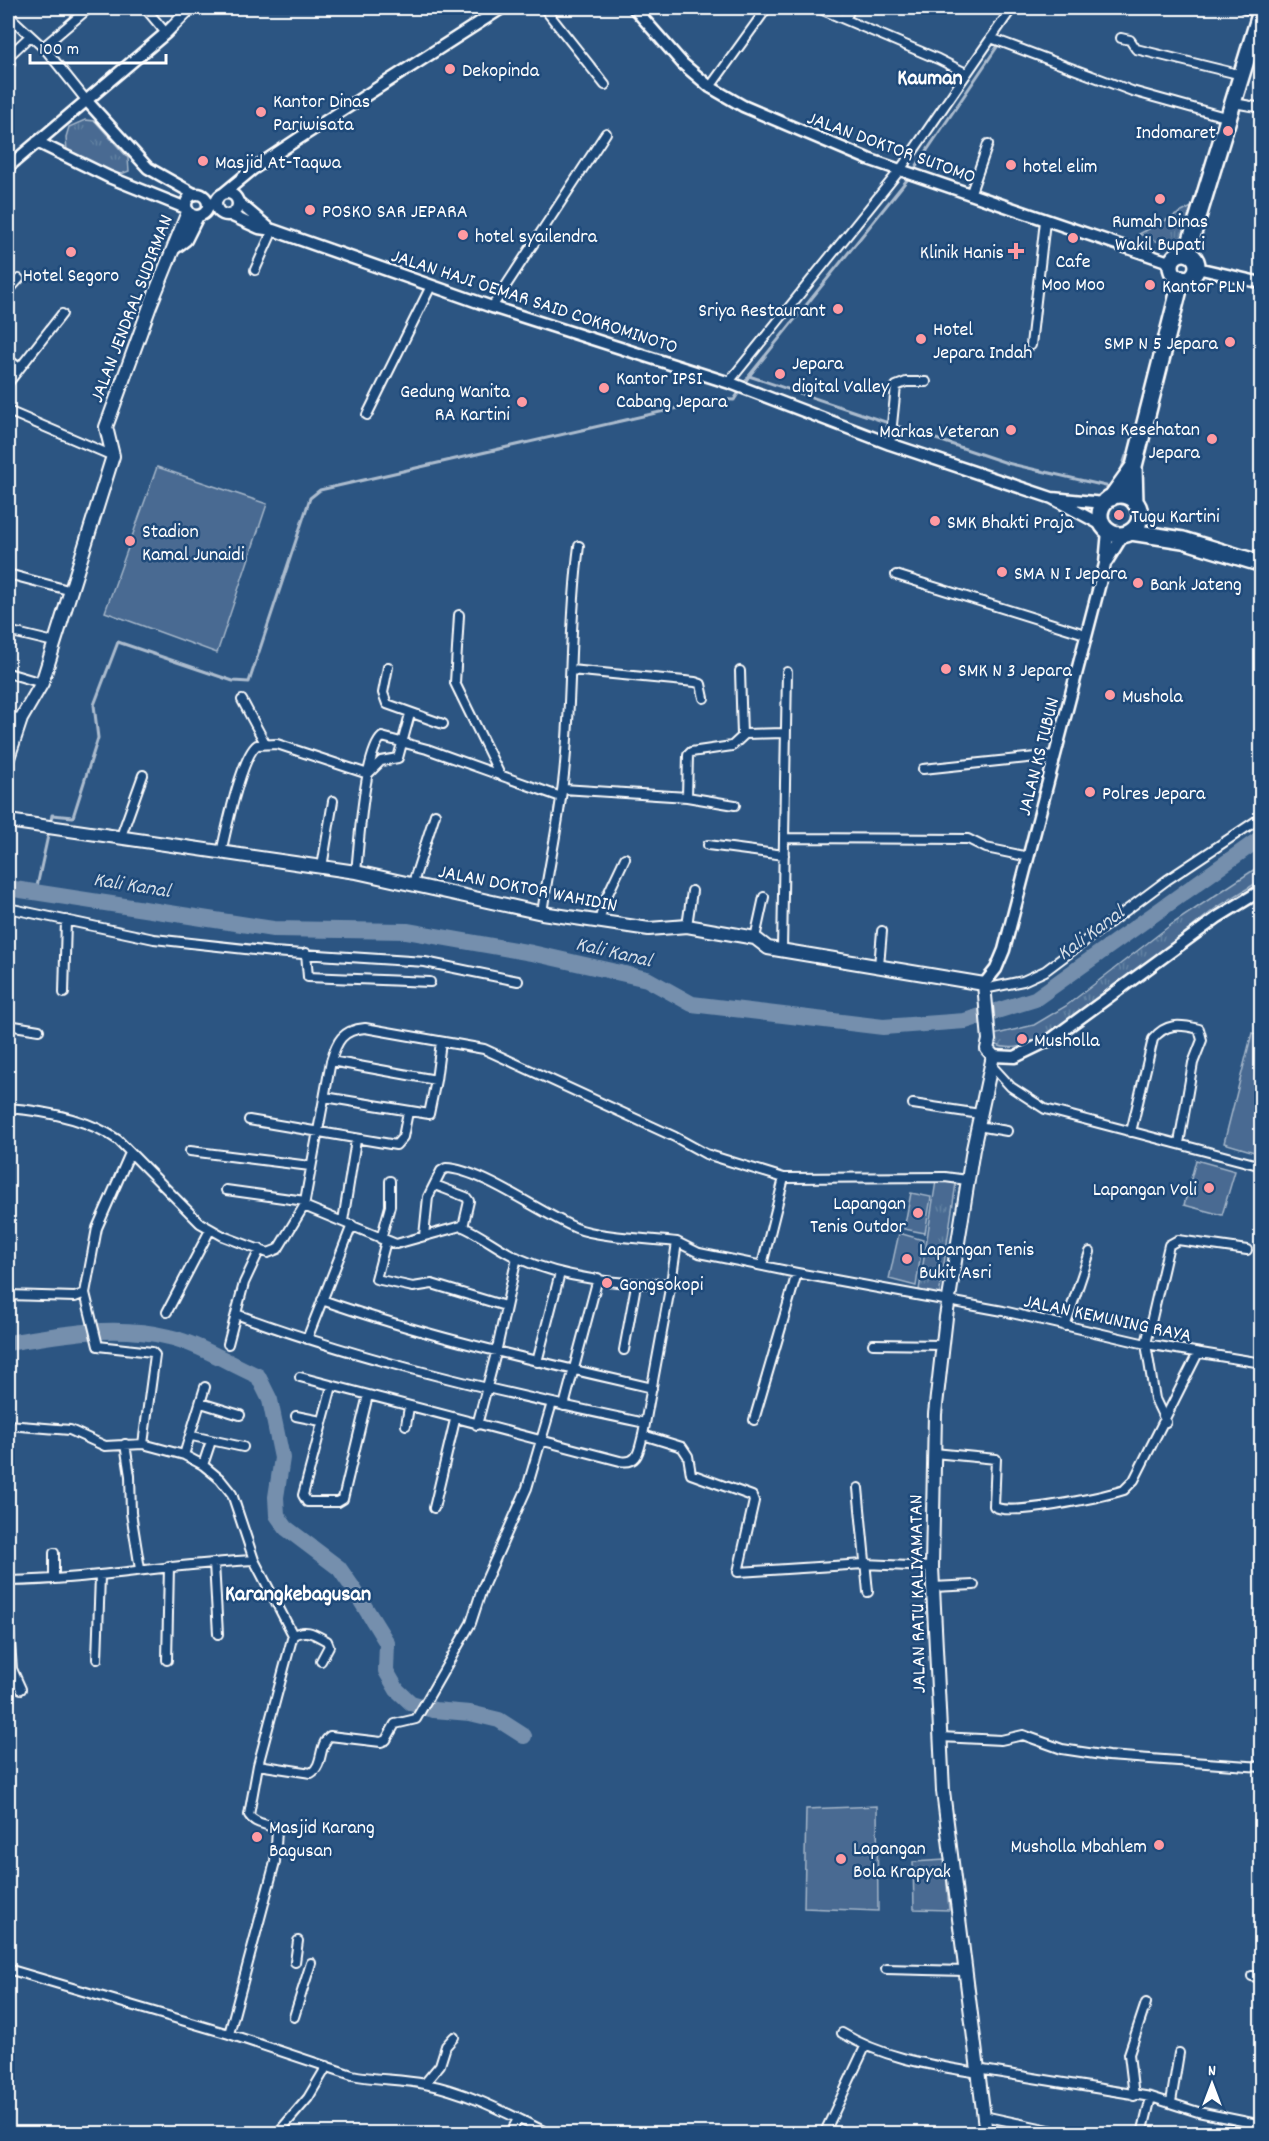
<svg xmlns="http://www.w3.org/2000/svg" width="1269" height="2141" font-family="Dekko,sans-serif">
  <defs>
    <pattern id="grass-tufts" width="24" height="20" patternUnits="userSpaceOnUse" patternTransform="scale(1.5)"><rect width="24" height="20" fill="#486b92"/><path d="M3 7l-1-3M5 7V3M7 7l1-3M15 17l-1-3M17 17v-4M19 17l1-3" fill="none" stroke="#6381a2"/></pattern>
  </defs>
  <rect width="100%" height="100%" fill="#2c5582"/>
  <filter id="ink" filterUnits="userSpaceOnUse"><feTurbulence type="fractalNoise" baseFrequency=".0167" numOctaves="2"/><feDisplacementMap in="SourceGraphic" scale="12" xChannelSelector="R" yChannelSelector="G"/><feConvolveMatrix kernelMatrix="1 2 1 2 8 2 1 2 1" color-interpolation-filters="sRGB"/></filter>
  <g filter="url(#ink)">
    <path fill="url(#grass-tufts)" stroke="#a4b5c8" stroke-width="1.5" d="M 85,120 L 95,121 L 128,158 L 129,171 L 119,175 L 67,153 L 66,137 L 69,127 Z
      M 1211,197 C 1208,209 1206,224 1201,235 C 1189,258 1156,241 1139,234 Z
      M 1261,865 L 1261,880 L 1216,908 L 1128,978 L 1036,1041 C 1024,1047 1008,1050 996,1045 L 993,1035 L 1034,1025 L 1066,1006 L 1172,924 Z
      M 936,1181 L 956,1183 L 939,1297 L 919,1290 Z"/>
    <path fill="#486b92" stroke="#a4b5c8" stroke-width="1.5" d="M 157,467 L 267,504 L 217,653 L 105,612 Z
      M 1252,1033 L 1261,1035 L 1261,1154 L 1224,1143 Z
      M 1196,1160 L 1235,1171 L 1222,1215 L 1184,1205 Z
      M 911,1193 L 931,1197 L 925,1233 L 904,1229 Z
      M 899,1233 L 923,1240 L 916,1286 L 889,1279 Z
      M 877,1806 L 878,1911 L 804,1908 L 806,1809 Z
      M 945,1860 L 949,1910 L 914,1909 L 913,1862 Z"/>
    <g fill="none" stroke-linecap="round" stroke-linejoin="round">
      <path stroke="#acbcce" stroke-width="3" d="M 749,376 L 1007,463 L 1110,487 L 1113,484
        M 1120,474 L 1126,456
        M 50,825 L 52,815 L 73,817 L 98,738 L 94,705 L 118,642 L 233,681 L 249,682 L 310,498 L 320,490 L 717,399 L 734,400 L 749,376 L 907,180 L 999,44
        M 36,891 L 49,831"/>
      <path stroke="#748fad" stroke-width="16" d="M 8,888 L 273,929 L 407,931 L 532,953 L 647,979 L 692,1004 L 883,1027 L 965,1021 L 1035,999 L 1262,837
        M 8,1343 C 60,1334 117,1324 169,1337 C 196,1343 233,1365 258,1376 L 270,1400 L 282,1458 L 276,1497 L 277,1515 L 286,1528 L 339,1568 L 353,1588 L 387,1643 L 386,1671 L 397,1690 L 411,1703 L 434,1710 L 470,1713 L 499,1720 L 524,1736"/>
      <defs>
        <path id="street" d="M 145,8 L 166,33
          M 544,8 L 605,85
          M 818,8 L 938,59 L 966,73
          M 1243,8 L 1260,13
          M 8,15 L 46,50 L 86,100
          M 845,19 L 851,8
          M 991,38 L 1132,91 L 1229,118
          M 1121,38 L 1130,40 L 1136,49 L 1242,75
          M 43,47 L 89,8
          M 11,54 L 30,36
          M 8,66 L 10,64
          M 710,87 L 767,8
          M 1234,103 L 1262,108
          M 970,195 L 988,144
          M 255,270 L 273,230
          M 8,291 L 19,279
          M 492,307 L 606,133
          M 1031,345 L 1045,221
          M 8,359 L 19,368
          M 8,383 L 62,314
          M 728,383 L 900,170 L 1012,8
          M 8,411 L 113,456
          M 367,415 L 431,286
          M 890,444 L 896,386 L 906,382 L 926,382
          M 8,574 L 72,591
          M 896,575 L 1085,634
          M 459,615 L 455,683 L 500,775
          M 8,631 L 54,642
          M 388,667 L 383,693 L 387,704 L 443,724
          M 571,670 L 695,682 L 701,684 L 704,698
          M 740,671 L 742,735
          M 8,673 L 42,683
          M 242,700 L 265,743
          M 8,716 L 21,719
          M 923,769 L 1055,755
          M 563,789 L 687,797 L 688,755 L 691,752 L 732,746 L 745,734 L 785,733
          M 687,797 L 735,805
          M 784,838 L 968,839 L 986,848 L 1029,857
          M 120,839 L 143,775
          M 708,845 L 784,855
          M 221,853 C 226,831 241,757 257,745 L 277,744 L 368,774 L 381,761 L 398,758 L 410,714
          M 322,867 L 333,801
          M 356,872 C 359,846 364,752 382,737 L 427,749 L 561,797
          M 413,883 L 435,814
          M 8,908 L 154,939 L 273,952 L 425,962 L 518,981
          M 542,913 C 549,864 561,814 565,764 C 572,692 569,619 579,546
          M 599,921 L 606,898 L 625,858
          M 687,926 L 692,891
          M 755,938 L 764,897
          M 782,950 L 787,672
          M 306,953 L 308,977 L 430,982
          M 879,966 L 882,931
          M 984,989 L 1023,981 L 1045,971 L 1167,880 L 1262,817
          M 64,993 L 66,920
          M 8,1025 L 39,1030
          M 331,1061 L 436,1080 L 441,1042
          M 990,1064 L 1011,1087 L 1045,1109 L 1262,1166
          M 325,1097 L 429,1114 L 436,1080
          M 913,1104 L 980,1114
          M 8,1108 C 45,1111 87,1118 118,1140 L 200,1223 L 223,1236 L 268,1253 L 278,1249 L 304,1206 L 396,1244 L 461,1226 C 481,1234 498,1249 518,1258 C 562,1278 623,1286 671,1283 L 677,1242 L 699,1253 L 797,1273 L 1003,1311 L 1146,1344 L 1262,1363
          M 249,1120 L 396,1145 L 403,1137 L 408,1112
          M 978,1126 L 1007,1131
          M 1131,1132 L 1153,1039 C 1166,1023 1179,1024 1199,1029 L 1202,1040 L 1193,1063 L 1179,1143
          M 190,1151 L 310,1166
          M 784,1178 L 945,1177 L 967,1180
          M 435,1185 L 466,1197 L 469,1201 L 463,1227
          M 226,1190 L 305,1201
          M 304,1206 L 331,1061 C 337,1041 342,1030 365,1028 L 484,1049 L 675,1137 L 706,1154 L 784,1178 L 762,1265
          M 343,1221 L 356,1140
          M 424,1236 L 428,1197 L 441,1171 L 446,1168 C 481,1169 542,1214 576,1228 C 597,1237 652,1239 677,1242
          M 381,1239 L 390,1206 L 390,1181
          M 386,1241 L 376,1279 L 413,1287 L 432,1284 L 505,1306
          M 85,1293 L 98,1346 L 152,1352 L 155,1355 L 143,1444
          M 8,1295 L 75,1297 L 85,1293 L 97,1228 L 130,1153
          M 322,1300 C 430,1338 541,1362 652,1388
          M 167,1312 L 210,1230
          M 236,1314 C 369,1363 507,1394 645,1423
          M 1065,1326 L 1090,1252
          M 307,1339 L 352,1225
          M 228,1344 L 244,1283 L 260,1249
          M 873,1344 L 943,1345
          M 624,1350 L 636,1285
          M 537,1362 L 560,1273
          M 300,1377 L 620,1461 C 639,1465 639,1449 643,1435 L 671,1283
          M 332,1386 L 303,1495 L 307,1502 L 338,1502 L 343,1499 L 368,1395
          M 201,1403 L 240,1415
          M 564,1406 L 598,1278
          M 296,1416 L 321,1421
          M 754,1420 L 797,1273
          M 1166,1422 L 1155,1399 L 1146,1344 L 1169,1245 L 1178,1240 L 1247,1250
          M 8,1425 L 70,1430 L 105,1446 L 143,1444 L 184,1455 L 203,1465 L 220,1479 L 232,1494 L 254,1560 L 293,1635 L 258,1765 L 249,1815 C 255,1825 269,1823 277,1830 L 275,1862 L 229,2034
          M 406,1425 L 409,1407
          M 477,1425 L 496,1353 L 517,1257
          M 643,1435 L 682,1447 L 688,1456 L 691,1474 L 752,1496 L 754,1501 L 738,1572 L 864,1564 L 932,1567
          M 192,1436 L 243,1447
          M 125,1444 L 130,1476 L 131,1513 L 140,1569
          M 934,1453 L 996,1459 L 994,1506 C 1007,1518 1104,1496 1124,1490 L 1134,1480 L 1198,1353
          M 184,1455 L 205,1387
          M 203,1465 L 211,1441
          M 858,1488 L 868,1592
          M 434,1508 L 455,1420
          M 54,1553 L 54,1579
          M 214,1563 L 218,1634
          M 8,1581 C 90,1580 172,1564 254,1560
          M 933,1587 L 974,1585
          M 8,1616 L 12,1669 L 21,1689
          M 293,1635 C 307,1628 314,1634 327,1641 L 329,1646 L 321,1661
          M 97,1659 L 100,1576
          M 167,1660 L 169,1566
          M 940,1737 L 1001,1740 L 1023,1735 L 1062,1749 L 1108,1756 L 1262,1767
          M 258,1765 L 311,1773 C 324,1765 318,1745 330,1736 L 381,1742 L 386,1740 L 395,1724 L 416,1719 L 471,1623 L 482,1589 L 527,1488 L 552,1403
          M 295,1962 L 298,1941
          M 8,1969 L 229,2034 L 352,2075 C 376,2080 401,2079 425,2084 C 469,2092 510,2115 550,2134
          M 886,1969 L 965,1971
          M 1252,1976 L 1262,1978
          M 294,2017 L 311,1963
          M 842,2033 C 883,2058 931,2065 978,2073
          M 977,2069 L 1151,2097 L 1142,2134
          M 425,2083 L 440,2065 L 446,2046 L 454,2037
          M 1134,2096 L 1129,2054 L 1146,2003
          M 1151,2097 L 1198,2112 L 1262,2125
          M 1171,2102 L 1179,2053
          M 984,2116 L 1068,2134
          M 277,2134 L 308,2098 L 327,2066
          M 510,2134 L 518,2119
          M 824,2134 L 865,2047"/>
        <path id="secondary" d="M 634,8 L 683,64 L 710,87 L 743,106 L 868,159 L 1172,263
          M 86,100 L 148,168 L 194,194
          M 37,142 L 109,177 L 186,208
          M 8,167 L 166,33 L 191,8
          M216 204a11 11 0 1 1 22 0a11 11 0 1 1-22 0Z
          M 224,193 L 253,169 L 298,139 L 502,8
          M186 205a11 11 0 1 1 22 0a11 11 0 1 1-22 0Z
          M 238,202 L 270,229
          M 230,215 L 259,228 L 273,230 L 492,307 L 733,384 L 890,444 L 1052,498 L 1104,503
          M 174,249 L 186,240 L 198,216
          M 1197,268 L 1262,283
          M 1052,498 L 1102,525
          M 1107,561 L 1123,535
          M 984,984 L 996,969 L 1004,950 L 1105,564 L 1108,531
          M 993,1056 L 1015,1057 L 1050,1040 L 1218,917 L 1262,890"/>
        <path id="primary" d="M 8,758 L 21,719 L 42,683 L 113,456 L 106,427 L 150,306 L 188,212
          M 8,821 L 356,872 L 542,913 L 649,929 L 687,926 L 755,938 L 768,948 L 984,984 L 989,1040 L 987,1049 L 993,1056 L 973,1149 L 946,1317 L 935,1414 L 932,1567 L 943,1791 L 986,2134"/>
        <path id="highway" d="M 1187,253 L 1262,8
          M1171 266a13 13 0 1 1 26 0a13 13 0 1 1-26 0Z
          M1100 515a20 20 0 1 1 40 0a20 20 0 1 1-40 0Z
          M 1111,498 L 1134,466
          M 1135,503 L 1134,466 L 1182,278
          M 1131,532 L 1183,540 L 1262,564"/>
      </defs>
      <use href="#street" stroke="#fff" stroke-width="12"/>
      <use href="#secondary" stroke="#fff" stroke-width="15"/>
      <use href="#primary" stroke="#fff" stroke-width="16"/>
      <use href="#highway" stroke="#fff" stroke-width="20"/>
      <use href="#street" stroke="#1f4a7a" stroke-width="8"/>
      <use href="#secondary" stroke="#1f4a7a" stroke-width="10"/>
      <use href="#primary" stroke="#1f4a7a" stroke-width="12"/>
      <use href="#highway" stroke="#1f4a7a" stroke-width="15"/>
    </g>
  </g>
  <g fill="#ff9aa2" stroke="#1f4a7a" stroke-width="2">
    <circle cx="450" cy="69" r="6"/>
    <circle cx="261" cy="112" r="6"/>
    <circle cx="1228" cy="131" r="6"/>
    <circle cx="203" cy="161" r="6"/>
    <circle cx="1011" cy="165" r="6"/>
    <circle cx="1160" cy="199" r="6"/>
    <circle cx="310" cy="210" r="6"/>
    <circle cx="463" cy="235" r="6"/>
    <circle cx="1073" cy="238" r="6"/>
    <path d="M1013 242h6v6h6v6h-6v6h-6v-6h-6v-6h6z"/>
    <circle cx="71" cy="252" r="6"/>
    <circle cx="1150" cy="285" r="6"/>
    <circle cx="838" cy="309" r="6"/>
    <circle cx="921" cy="339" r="6"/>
    <circle cx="1230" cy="342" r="6"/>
    <circle cx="780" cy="374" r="6"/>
    <circle cx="604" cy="388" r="6"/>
    <circle cx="522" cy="402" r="6"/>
    <circle cx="1011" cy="430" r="6"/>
    <circle cx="1212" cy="439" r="6"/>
    <circle cx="1119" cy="515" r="6"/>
    <circle cx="935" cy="521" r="6"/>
    <circle cx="130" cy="541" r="6"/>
    <circle cx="1002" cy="572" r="6"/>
    <circle cx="1138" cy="583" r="6"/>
    <circle cx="946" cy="669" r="6"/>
    <circle cx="1110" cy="695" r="6"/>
    <circle cx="1090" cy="792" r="6"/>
    <circle cx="1022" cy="1039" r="6"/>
    <circle cx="1209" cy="1188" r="6"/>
    <circle cx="918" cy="1213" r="6"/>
    <circle cx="907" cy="1259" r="6"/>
    <circle cx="607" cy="1283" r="6"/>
    <circle cx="257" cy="1837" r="6"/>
    <circle cx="1159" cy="1845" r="6"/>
    <circle cx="841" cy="1859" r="6"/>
  </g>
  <g text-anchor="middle" stroke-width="5" stroke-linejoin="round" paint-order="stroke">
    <g font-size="20" fill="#fff" stroke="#1f4a7a" text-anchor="start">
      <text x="462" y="76">Dekopinda</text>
      <text x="273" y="107">Kantor Dinas<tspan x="273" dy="23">Pariwisata</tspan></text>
      <text x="1216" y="138" text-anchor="end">Indomaret</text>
      <text x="215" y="168">Masjid At-Taqwa</text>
      <text x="1023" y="172">hotel elim</text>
      <text x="322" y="217">POSKO SAR JEPARA</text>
      <text x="1160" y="227" text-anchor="middle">Rumah Dinas<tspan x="1160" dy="23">Wakil Bupati</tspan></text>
      <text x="475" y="242">hotel syailendra</text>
      <text x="1004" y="258" text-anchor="end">Klinik Hanis</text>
      <text x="1073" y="267" text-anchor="middle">Cafe<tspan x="1073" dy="23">Moo Moo</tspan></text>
      <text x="71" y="281" text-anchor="middle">Hotel Segoro</text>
      <text x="1162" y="292">Kantor PLN</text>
      <text x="826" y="316" text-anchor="end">Sriya Restaurant</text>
      <text x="933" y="335">Hotel<tspan x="933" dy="23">Jepara Indah</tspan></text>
      <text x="1218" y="349" text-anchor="end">SMP N 5 Jepara</text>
      <text x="792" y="369">Jepara<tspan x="792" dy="23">digital Valley</tspan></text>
      <text x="616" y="384">Kantor IPSI<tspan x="616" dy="23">Cabang Jepara</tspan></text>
      <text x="510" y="397" text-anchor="end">Gedung Wanita<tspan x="510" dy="23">RA Kartini</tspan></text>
      <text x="1200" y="435" text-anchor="end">Dinas Kesehatan<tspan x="1200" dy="23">Jepara</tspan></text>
      <text x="999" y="437" text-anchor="end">Markas Veteran</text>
      <text x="1131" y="522">Tugu Kartini</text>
      <text x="947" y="528">SMK Bhakti Praja</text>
      <text x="142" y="537">Stadion<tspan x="142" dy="23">Kamal Junaidi</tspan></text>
      <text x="1014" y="579">SMA N I Jepara</text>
      <text x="1150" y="590">Bank Jateng</text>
      <text x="958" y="676">SMK N 3 Jepara</text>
      <text x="1122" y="702">Mushola</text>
      <text x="1102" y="799">Polres Jepara</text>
      <text x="1034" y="1046">Musholla</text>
      <text x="1197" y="1195" text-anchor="end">Lapangan Voli</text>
      <text x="906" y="1209" text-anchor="end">Lapangan<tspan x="906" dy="23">Tenis Outdor</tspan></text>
      <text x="919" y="1255">Lapangan Tenis<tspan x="919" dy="23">Bukit Asri</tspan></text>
      <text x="619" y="1290">Gongsokopi</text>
      <text x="269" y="1833">Masjid Karang<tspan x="269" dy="23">Bagusan</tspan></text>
      <text x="1147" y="1852" text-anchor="end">Musholla Mbahlem</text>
      <text x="853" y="1854">Lapangan<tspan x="853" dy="23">Bola Krapyak</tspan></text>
    </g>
    <g font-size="20" fill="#fff" stroke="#1f4a7a">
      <text transform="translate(892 146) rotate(20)" y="7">JALAN DOKTOR SUTOMO</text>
      <text transform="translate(535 300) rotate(18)" y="7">JALAN HAJI OEMAR SAID COKROMINOTO</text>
      <text transform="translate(130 308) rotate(-69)" y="7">JALAN JENDRAL SUDIRMAN</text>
      <text transform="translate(1037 756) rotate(-76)" y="7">JALAN KS TUBUN</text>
      <text transform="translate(528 887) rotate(11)" y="7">JALAN DOKTOR WAHIDIN</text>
      <text transform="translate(1108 1317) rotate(12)" y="7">JALAN KEMUNING RAYA</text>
      <text transform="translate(916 1594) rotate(-91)" y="7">JALAN RATU KALIYAMATAN</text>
    </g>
    <g font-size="21" font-style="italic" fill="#d5dde6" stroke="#1f4a7a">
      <text transform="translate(132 884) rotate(9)" y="7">Kali Kanal</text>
      <text transform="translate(1090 932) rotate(-36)" y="7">Kali Kanal</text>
      <text transform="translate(614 951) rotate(13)" y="7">Kali Kanal</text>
    </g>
    <g font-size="22" font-weight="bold" fill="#fff" stroke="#1f4a7a">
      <text x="930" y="84">Kauman</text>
      <text x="298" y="1600">Karangkebagusan</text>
    </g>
  </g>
  <rect width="1269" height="2141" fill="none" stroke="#1f4a7a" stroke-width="30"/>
  <rect x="15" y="15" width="1239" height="2111" fill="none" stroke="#fff" stroke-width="2" filter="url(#ink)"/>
  <g transform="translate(1212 2084)" stroke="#1f4a7a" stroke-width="4.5" paint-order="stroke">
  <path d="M0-4.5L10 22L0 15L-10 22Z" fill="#ffffff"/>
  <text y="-9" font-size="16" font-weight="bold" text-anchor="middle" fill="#ffffff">N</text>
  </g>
  <path d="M30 54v9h136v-9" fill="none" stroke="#ffffff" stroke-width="3"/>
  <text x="39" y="54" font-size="18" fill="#ffffff" stroke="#1f4a7a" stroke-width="4.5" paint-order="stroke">100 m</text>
</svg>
